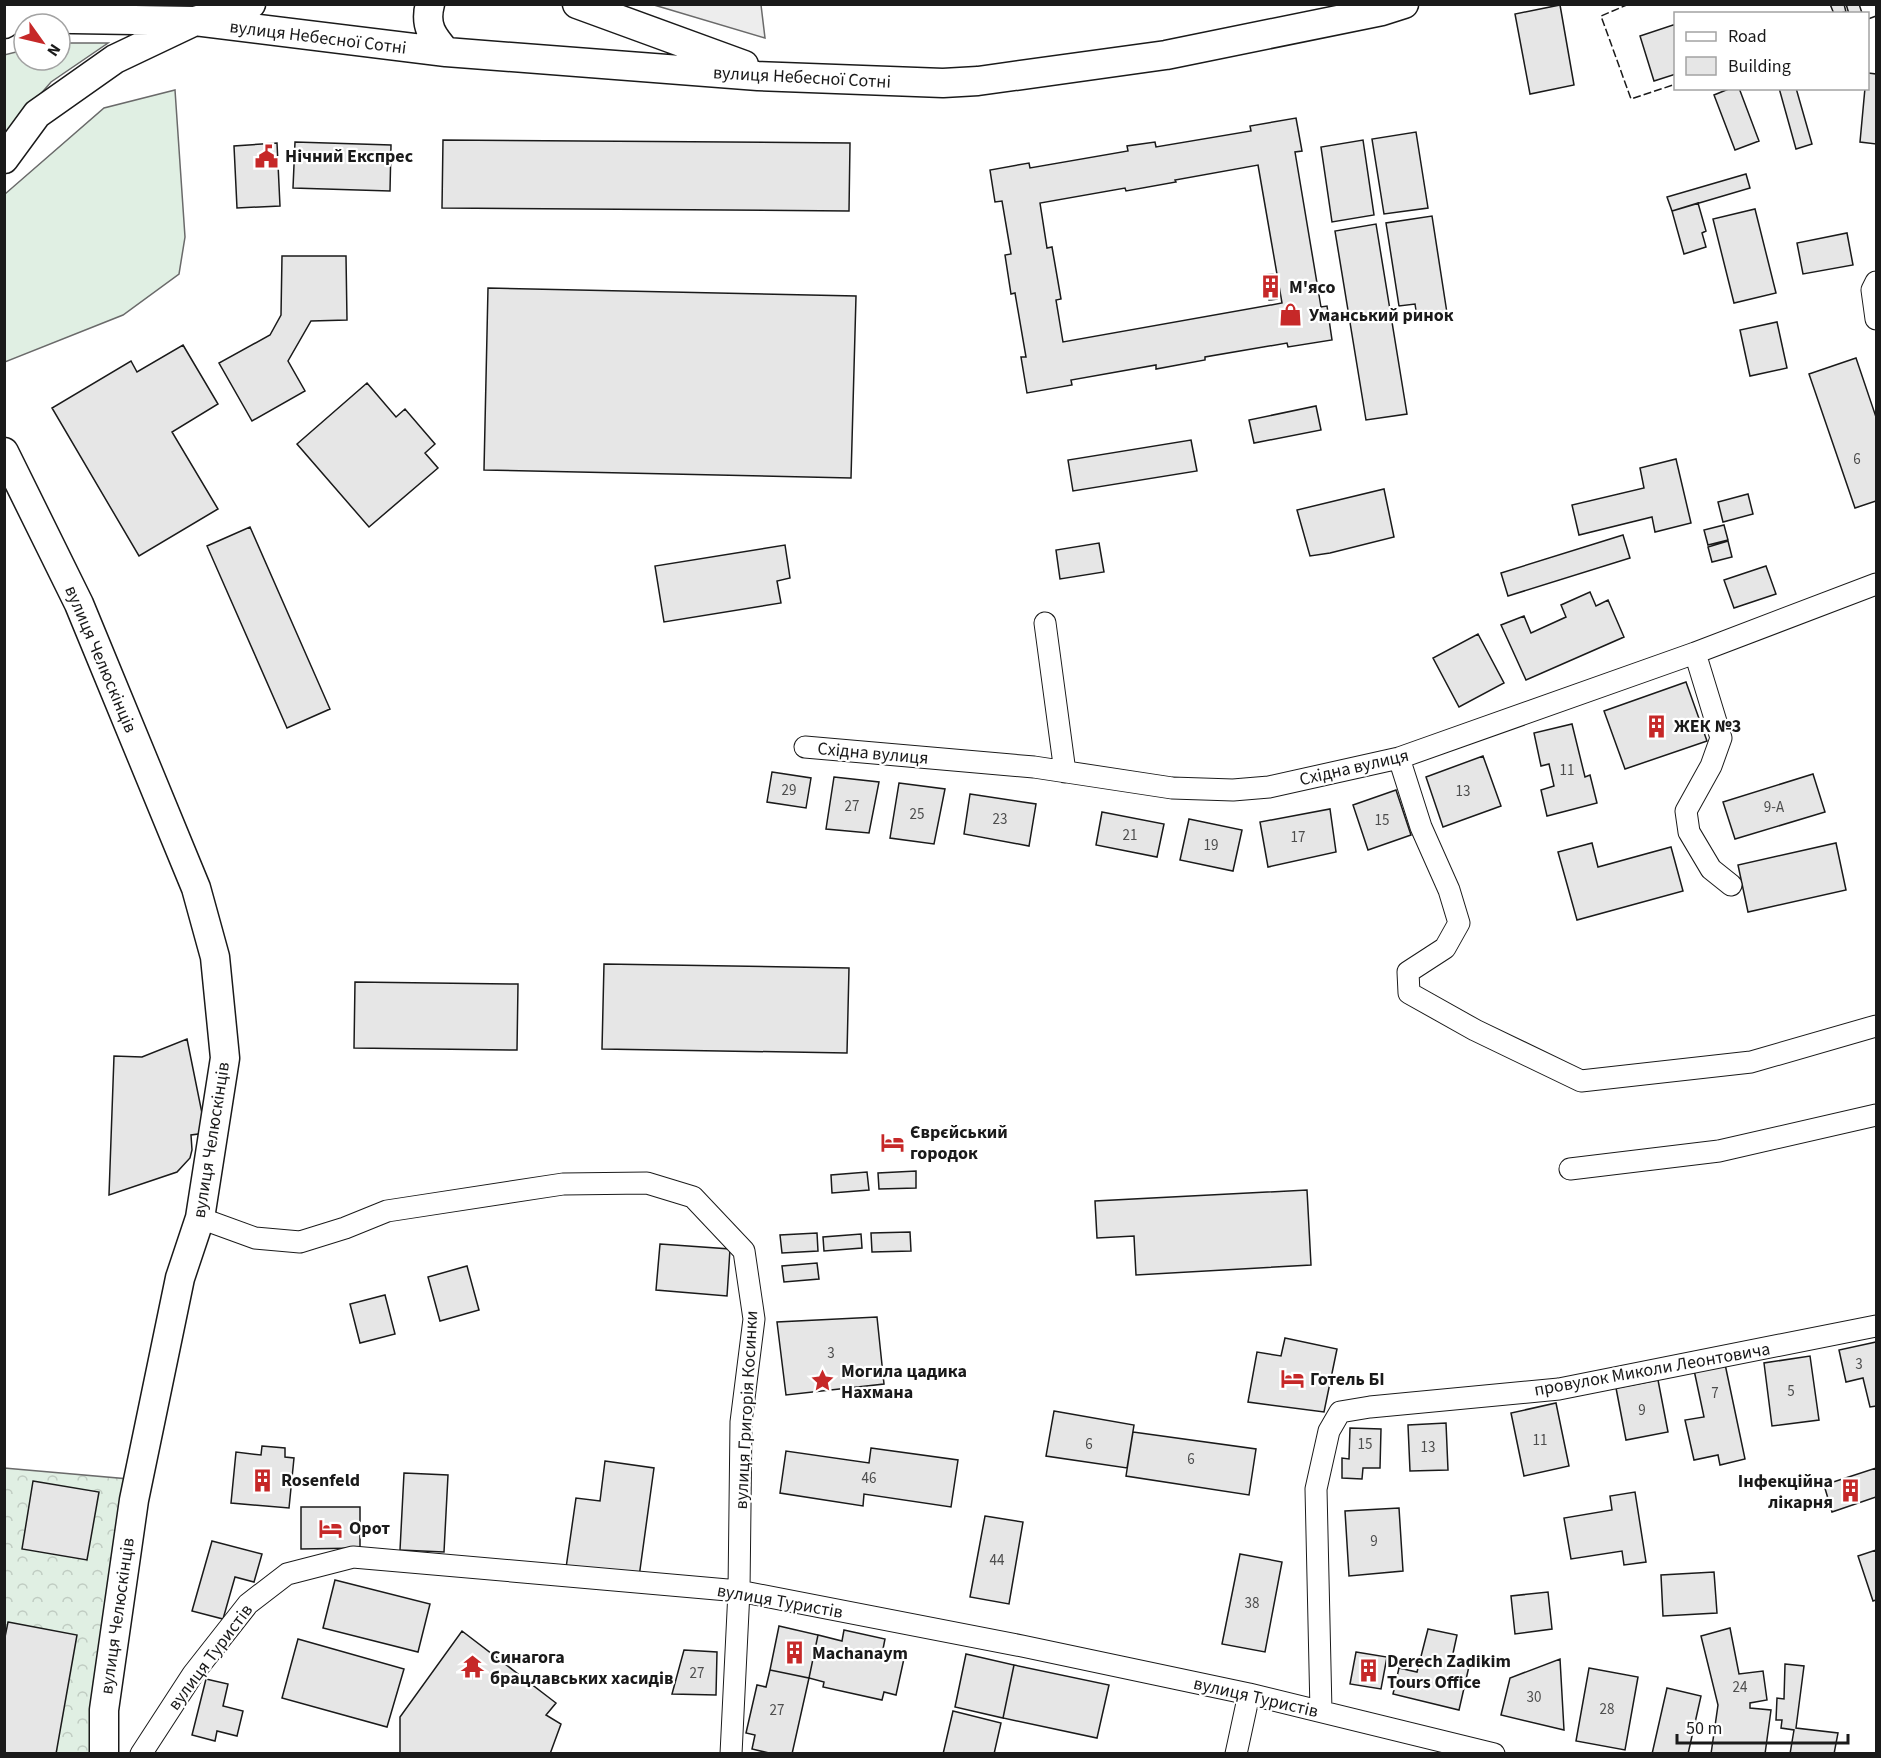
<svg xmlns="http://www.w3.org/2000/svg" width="1881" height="1758" font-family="'Source Sans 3',sans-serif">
  <defs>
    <pattern id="forest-crowns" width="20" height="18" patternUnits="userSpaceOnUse" patternTransform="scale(1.5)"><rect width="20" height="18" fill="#e0efe3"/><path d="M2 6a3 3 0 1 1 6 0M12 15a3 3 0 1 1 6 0" fill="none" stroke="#c0ccc2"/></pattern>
  </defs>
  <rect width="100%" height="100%" fill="#fff"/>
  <path fill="#e0efe3" stroke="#6a6a6a" stroke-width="1.5" d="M 60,43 L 108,43 L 51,82 L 5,135 L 4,55 L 24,50 L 24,60 L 60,60 Z
    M 175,90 L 185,237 L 179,274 L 123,315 L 5,362 L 5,194 L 104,108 Z"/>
  <path fill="url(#forest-crowns)" stroke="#6a6a6a" stroke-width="1.5" d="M 4,1468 L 129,1479 L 104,1753 L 5,1753 Z"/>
  <path fill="#ededed" stroke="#6a6a6a" stroke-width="1.5" d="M 654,5 L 761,5 L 765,38 Z"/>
  <path fill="#e6e6e6" stroke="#1a1a1a" stroke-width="1.5" fill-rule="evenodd" d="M 1830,4 L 1844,4 L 1846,12 L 1834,14 Z
    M 1846,4 L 1859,4 L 1862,13 L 1849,14 Z
    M 1560,5 L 1574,85 L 1530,94 L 1515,14 Z
    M 1676,24 L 1676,74 L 1654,81 L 1640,36 Z
    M 1868,73 L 1876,74 L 1876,144 L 1860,142 L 1865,88 L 1868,88 Z
    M 1731,88 L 1739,88 L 1759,141 L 1735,150 L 1714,95 Z
    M 1779,88 L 1796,88 L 1812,144 L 1796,149 Z
    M 1296,118 L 1302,151 L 1295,152 L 1321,307 L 1327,306 L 1332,340 L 1288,347 L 1287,343 L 1205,357 L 1205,360 L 1156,369 L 1156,365 L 1071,380 L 1072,385 L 1027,393 L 1021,357 L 1026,357 L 1015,293 L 1011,294 L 1005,255 L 1011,254 L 1002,201 L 995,202 L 990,170 L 1029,163 L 1030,168 L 1128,151 L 1127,146 L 1155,142 L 1156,147 L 1251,131 L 1250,126 ZM 1258,165 L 1282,303 L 1063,342 L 1056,300 L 1061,299 L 1052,247 L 1047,248 L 1040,203 L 1125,188 L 1126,191 L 1176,182 L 1175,180 Z
    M 1416,132 L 1428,208 L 1384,214 L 1372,139 Z
    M 443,140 L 850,143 L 849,211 L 442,208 Z
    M 1363,140 L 1374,215 L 1332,222 L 1321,147 Z
    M 295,142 L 391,145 L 390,191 L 293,188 Z
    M 277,143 L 280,206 L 237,208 L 234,146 Z
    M 1746,174 L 1750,188 L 1672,211 L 1667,197 Z
    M 1698,203 L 1706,231 L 1702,233 L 1706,247 L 1684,254 L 1672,211 Z
    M 1755,209 L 1776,293 L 1734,303 L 1713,219 Z
    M 1432,216 L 1447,313 L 1417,317 L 1415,304 L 1399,306 L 1386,223 Z
    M 1376,224 L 1407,414 L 1366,420 L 1335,231 Z
    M 1847,233 L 1853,265 L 1803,274 L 1797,243 Z
    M 282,256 L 346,256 L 347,320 L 311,321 L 288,361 L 305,391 L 252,421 L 219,363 L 270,335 L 281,315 Z
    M 1273,274 L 1277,299 L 1269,300 L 1265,275 Z
    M 488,288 L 856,296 L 851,478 L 484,470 Z
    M 1777,322 L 1787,368 L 1750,376 L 1740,330 Z
    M 183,345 L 218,404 L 172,432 L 218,509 L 139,556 L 52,408 L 131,361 L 137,372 Z
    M 1856,358 L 1876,417 L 1876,501 L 1855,508 L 1809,374 Z
    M 367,383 L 396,417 L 405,409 L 435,444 L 425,453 L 438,468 L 369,527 L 297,444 Z
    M 1316,406 L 1321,430 L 1254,443 L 1249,420 Z
    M 1191,440 L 1197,471 L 1073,491 L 1068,460 Z
    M 1676,459 L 1691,523 L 1655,532 L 1652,517 L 1579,535 L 1572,505 L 1644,488 L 1640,468 Z
    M 1384,489 L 1394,537 L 1330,553 L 1310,556 L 1297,510 Z
    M 1748,494 L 1753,514 L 1723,522 L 1718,502 Z
    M 1724,525 L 1728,540 L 1708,545 L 1704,530 Z
    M 250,527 L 330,709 L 287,728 L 207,546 Z
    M 1623,535 L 1630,558 L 1508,596 L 1501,573 Z
    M 1728,541 L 1732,557 L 1712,562 L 1708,547 Z
    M 1099,543 L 1104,572 L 1060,579 L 1056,550 Z
    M 785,545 L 790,578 L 777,581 L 781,603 L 664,622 L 655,566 Z
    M 1766,566 L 1776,594 L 1734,608 L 1724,580 Z
    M 1590,592 L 1596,606 L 1608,600 L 1624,637 L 1526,680 L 1501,625 L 1524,616 L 1531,633 L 1566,617 L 1561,605 Z
    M 1478,634 L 1504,683 L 1459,707 L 1433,658 Z
    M 1686,682 L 1707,741 L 1625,769 L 1604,711 Z
    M 1572,724 L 1585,777 L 1590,775 L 1597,803 L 1547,816 L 1541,790 L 1554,786 L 1549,764 L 1541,766 L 1534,733 Z
    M 1483,756 L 1501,806 L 1443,827 L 1426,777 Z
    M 772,772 L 811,778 L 806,808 L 767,802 Z
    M 1813,774 L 1825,812 L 1735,839 L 1723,802 Z
    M 834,777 L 879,782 L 869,833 L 826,829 Z
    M 899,783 L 945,789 L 934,844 L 890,838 Z
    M 1396,790 L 1411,835 L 1368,850 L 1353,805 Z
    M 970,794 L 1036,804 L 1029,846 L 964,834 Z
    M 1330,809 L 1336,852 L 1268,867 L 1260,822 Z
    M 1102,812 L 1164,824 L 1157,857 L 1096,845 Z
    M 1189,819 L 1242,830 L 1233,871 L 1180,860 Z
    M 1592,843 L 1598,867 L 1671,847 L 1683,891 L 1577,920 L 1558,852 Z
    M 1836,843 L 1846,890 L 1748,912 L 1738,865 Z
    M 604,964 L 849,968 L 847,1053 L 602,1049 Z
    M 355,982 L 518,984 L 517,1050 L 354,1048 Z
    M 187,1039 L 206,1133 L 191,1135 L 192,1150 L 190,1158 L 177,1172 L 109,1195 L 114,1056 L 142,1057 Z
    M 916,1171 L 916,1188 L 879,1189 L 878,1173 Z
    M 867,1172 L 869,1190 L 832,1193 L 831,1175 Z
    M 1307,1190 L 1311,1265 L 1136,1275 L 1134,1236 L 1097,1238 L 1095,1201 Z
    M 910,1232 L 911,1251 L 872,1252 L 871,1233 Z
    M 817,1233 L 818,1251 L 782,1253 L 780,1235 Z
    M 861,1234 L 862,1248 L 824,1251 L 823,1237 Z
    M 660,1244 L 730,1249 L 727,1296 L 656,1290 Z
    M 817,1263 L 819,1279 L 784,1282 L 782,1266 Z
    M 467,1266 L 479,1310 L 440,1321 L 428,1277 Z
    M 385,1295 L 395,1334 L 360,1343 L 350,1304 Z
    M 877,1317 L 884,1384 L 786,1395 L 777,1322 Z
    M 1285,1338 L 1337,1349 L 1324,1412 L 1248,1402 L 1257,1352 L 1281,1356 Z
    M 1876,1342 L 1876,1406 L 1870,1407 L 1863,1378 L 1846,1382 L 1839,1350 Z
    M 1810,1356 L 1819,1420 L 1772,1426 L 1764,1363 Z
    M 1725,1364 L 1745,1459 L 1720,1465 L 1718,1455 L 1694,1460 L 1685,1420 L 1704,1417 L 1694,1370 Z
    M 1658,1380 L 1668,1432 L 1626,1440 L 1616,1388 Z
    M 1556,1403 L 1569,1466 L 1524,1476 L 1511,1413 Z
    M 1054,1411 L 1134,1425 L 1127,1468 L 1046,1456 Z
    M 1446,1423 L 1448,1470 L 1410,1471 L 1408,1425 Z
    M 1350,1428 L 1381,1429 L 1380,1468 L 1363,1468 L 1362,1479 L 1342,1478 L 1342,1458 L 1349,1459 Z
    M 1133,1432 L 1256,1449 L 1249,1495 L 1126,1476 Z
    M 262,1446 L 285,1448 L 285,1457 L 294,1458 L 289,1508 L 231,1503 L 236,1452 L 261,1455 Z
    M 871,1448 L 958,1460 L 951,1507 L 864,1494 L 863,1506 L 780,1493 L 786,1451 L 869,1463 Z
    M 605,1461 L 654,1468 L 639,1577 L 566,1568 L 576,1498 L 600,1501 Z
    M 1876,1468 L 1876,1497 L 1832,1512 L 1824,1485 Z
    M 404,1473 L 448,1475 L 444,1552 L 400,1550 Z
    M 33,1481 L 99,1492 L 87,1560 L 22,1549 Z
    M 1635,1492 L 1646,1562 L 1624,1565 L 1622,1551 L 1571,1559 L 1564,1518 L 1612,1510 L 1610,1496 Z
    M 301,1507 L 360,1507 L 360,1548 L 301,1549 Z
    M 1399,1508 L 1403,1571 L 1349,1576 L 1345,1511 Z
    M 985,1516 L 1023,1522 L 1009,1604 L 970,1597 Z
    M 212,1541 L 262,1554 L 254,1582 L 235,1577 L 223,1619 L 192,1611 Z
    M 1876,1550 L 1876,1600 L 1873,1601 L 1858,1556 Z
    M 1240,1554 L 1282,1562 L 1265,1652 L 1222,1644 Z
    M 1714,1572 L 1717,1613 L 1663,1616 L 1661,1575 Z
    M 335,1580 L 430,1604 L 418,1652 L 323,1628 Z
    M 1548,1592 L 1552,1629 L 1515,1634 L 1511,1596 Z
    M 8,1622 L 77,1635 L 56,1754 L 4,1754 L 4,1642 Z
    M 779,1626 L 818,1635 L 809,1678 L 770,1670 Z
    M 1730,1628 L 1739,1674 L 1763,1671 L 1767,1700 L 1750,1703 L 1750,1708 L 1771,1710 L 1765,1754 L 1711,1754 L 1718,1705 L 1701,1636 Z
    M 1428,1629 L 1457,1635 L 1452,1658 L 1470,1662 L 1459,1710 L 1393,1694 L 1399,1668 L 1417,1672 Z
    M 844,1630 L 885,1639 L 883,1649 L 905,1654 L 896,1695 L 884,1692 L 882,1700 L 823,1687 L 824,1682 L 809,1678 L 818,1635 L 842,1641 Z
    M 462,1631 L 556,1703 L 546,1715 L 561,1724 L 550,1754 L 400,1754 L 400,1717 Z
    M 298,1639 L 404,1669 L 387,1727 L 282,1698 Z
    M 684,1650 L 717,1652 L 716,1695 L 672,1694 Z
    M 1356,1652 L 1387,1657 L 1381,1689 L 1350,1684 Z
    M 966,1654 L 1014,1665 L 1003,1718 L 955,1707 Z
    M 1560,1659 L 1564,1730 L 1501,1715 L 1510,1678 Z
    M 1785,1664 L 1804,1666 L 1796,1728 L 1838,1733 L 1834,1754 L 1790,1754 L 1794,1730 L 1781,1728 L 1782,1720 L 1776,1720 L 1777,1698 L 1784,1699 Z
    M 1014,1665 L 1109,1685 L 1097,1738 L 1003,1718 Z
    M 1589,1668 L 1638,1677 L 1625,1750 L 1576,1741 Z
    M 770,1670 L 809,1678 L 792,1754 L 773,1754 L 752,1749 L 755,1735 L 746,1733 L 757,1685 L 766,1687 Z
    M 206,1679 L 228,1684 L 223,1706 L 243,1711 L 237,1736 L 217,1731 L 215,1741 L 192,1735 Z
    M 1667,1688 L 1701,1696 L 1688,1754 L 1652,1754 Z
    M 953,1711 L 1001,1723 L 994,1754 L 943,1754 Z"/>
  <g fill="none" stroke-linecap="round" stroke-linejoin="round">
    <defs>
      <path id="minor" d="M 1876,282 L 1872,290 L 1876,319
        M 1045,623 L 1065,772
        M 1695,653 L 1721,738 L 1711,766 L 1686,811 L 1689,832 L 1711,869 L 1731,885
        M 805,747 L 1034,767 L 1172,788 L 1233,790 L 1269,787 L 1399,758 L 1695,653 L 1876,584
        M 1399,758 L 1421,827 L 1449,890 L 1459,923 L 1445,948 L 1408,972 L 1409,993 L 1475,1030 L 1581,1081 L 1751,1062 L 1876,1026
        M 1570,1169 L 1719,1151 L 1876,1115
        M 200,1218 L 255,1238 L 300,1242 L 345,1228 L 387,1211 L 563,1184 L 647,1183 L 693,1197 L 744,1251 L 754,1319 L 741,1422 L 739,1591 L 731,1754
        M 1321,1711 L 1316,1489 L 1329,1431 L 1340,1412 L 1370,1407 L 1559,1389 L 1876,1326
        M 141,1754 L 193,1674 L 248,1604 L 287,1574 L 353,1557 L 739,1591 L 1022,1646 L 1249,1694 L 1494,1754
        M 1236,1754 L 1249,1694"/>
      <path id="secondary" d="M 430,4 C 424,26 433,37 446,52
        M 577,4 L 744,65
        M 4,24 L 13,18 L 195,21 L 446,52 L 758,76 L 943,83 L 978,81 L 1166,55 L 1382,11 L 1404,4
        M 4,159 L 37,114 L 115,59 L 195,21 L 251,4
        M 4,452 L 79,604 L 196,888 L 215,957 L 225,1058 L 200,1218 L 180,1278 L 134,1500 L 104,1710 L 104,1754"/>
    </defs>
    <use href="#minor" stroke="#1a1a1a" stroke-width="23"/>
    <use href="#secondary" stroke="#1a1a1a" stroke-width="31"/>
    <use href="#minor" stroke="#fff" stroke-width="21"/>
    <use href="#secondary" stroke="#fff" stroke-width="28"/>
    <path stroke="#1a1a1a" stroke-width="1.5" stroke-dasharray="8 3" stroke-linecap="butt" d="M 1629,4 L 1601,16 L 1631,99 L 1676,84
      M 1868,19 L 1876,16"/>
  </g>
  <defs>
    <symbol id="civic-bare" viewBox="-9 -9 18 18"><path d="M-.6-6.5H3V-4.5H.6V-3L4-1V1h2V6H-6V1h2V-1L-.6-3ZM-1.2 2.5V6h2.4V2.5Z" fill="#c62828" stroke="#fff" stroke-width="2.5" paint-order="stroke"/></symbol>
    <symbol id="building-bare" viewBox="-9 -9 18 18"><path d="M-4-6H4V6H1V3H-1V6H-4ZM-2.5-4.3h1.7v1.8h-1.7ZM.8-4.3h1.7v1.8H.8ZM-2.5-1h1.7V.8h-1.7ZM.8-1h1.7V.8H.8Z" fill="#c62828" stroke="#fff" stroke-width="2.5" paint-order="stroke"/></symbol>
    <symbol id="shop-bare" viewBox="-9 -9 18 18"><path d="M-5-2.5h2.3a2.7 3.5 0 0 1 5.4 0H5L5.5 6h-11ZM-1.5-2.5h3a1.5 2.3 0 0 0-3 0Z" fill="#c62828" stroke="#fff" stroke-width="2.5" paint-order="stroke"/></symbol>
    <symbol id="hotel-bare" viewBox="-9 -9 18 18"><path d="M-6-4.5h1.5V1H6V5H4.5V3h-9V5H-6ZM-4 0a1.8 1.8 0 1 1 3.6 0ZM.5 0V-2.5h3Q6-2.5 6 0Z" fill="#c62828" stroke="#fff" stroke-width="2.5" paint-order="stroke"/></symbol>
    <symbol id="sight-bare" viewBox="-9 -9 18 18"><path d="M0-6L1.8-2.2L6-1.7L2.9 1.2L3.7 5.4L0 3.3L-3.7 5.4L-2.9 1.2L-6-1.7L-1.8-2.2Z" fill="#c62828" stroke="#fff" stroke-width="2.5" paint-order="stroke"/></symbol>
    <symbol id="temple-bare" viewBox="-9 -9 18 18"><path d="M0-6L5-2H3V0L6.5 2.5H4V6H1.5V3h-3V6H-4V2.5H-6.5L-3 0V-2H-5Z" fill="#c62828" stroke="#fff" stroke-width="2.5" paint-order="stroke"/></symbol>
  </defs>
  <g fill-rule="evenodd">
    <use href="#civic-bare" x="250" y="140" width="33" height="33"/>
    <use href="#building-bare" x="1254" y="270" width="33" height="33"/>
    <use href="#shop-bare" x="1274" y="298" width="33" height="33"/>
    <use href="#building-bare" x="1640" y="710" width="33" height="33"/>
    <use href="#hotel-bare" x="876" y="1126" width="33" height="33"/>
    <use href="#hotel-bare" x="1276" y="1362" width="33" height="33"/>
    <use href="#sight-bare" x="806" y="1364" width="33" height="33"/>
    <use href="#building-bare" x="246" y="1464" width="33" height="33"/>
    <use href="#building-bare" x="1834" y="1474" width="33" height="33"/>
    <use href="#hotel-bare" x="314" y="1512" width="33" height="33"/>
    <use href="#building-bare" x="778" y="1636" width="33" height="33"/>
    <use href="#temple-bare" x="456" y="1650" width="33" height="33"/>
    <use href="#building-bare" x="1352" y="1654" width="33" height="33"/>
  </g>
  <g text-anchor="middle" stroke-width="4.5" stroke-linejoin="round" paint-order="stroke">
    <g font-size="15" fill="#4d4d4d">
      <text x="1857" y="464">6</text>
      <text x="1567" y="775">11</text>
      <text x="789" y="795">29</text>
      <text x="1463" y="796">13</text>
      <text x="852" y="811">27</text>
      <text x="1774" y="812">9-А</text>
      <text x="917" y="819">25</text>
      <text x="1000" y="824">23</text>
      <text x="1382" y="825">15</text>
      <text x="1130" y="840">21</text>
      <text x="1298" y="842">17</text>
      <text x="1211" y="850">19</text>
      <text x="831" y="1358">3</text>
      <text x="1859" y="1369">3</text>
      <text x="1791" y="1396">5</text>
      <text x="1715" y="1398">7</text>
      <text x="1642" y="1415">9</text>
      <text x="1540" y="1445">11</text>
      <text x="1089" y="1449">6</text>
      <text x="1365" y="1449">15</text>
      <text x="1428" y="1452">13</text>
      <text x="1191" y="1464">6</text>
      <text x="869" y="1483">46</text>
      <text x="1374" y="1546">9</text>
      <text x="997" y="1565">44</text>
      <text x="1252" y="1608">38</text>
      <text x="697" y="1678">27</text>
      <text x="1740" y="1692">24</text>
      <text x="1534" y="1702">30</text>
      <text x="1607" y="1714">28</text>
      <text x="777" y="1715">27</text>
    </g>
    <g font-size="18" fill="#1a1a1a" stroke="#fff">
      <text transform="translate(318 37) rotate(7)" y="6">вулиця Небесної Сотні</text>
      <text transform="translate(802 77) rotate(3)" y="6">вулиця Небесної Сотні</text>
      <text transform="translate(101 659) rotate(67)" y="6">вулиця Челюскінців</text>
      <text transform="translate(873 753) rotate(5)" y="6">Східна вулиця</text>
      <text transform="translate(1354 767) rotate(-13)" y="6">Східна вулиця</text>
      <text transform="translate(211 1140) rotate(-81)" y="6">вулиця Челюскінців</text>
      <text transform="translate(1652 1369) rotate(-10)" y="6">провулок Миколи Леонтовича</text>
      <text transform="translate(746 1410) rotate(-87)" y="6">вулиця Григорія Косинки</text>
      <text transform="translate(780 1601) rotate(10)" y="6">вулиця Туристів</text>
      <text transform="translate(117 1616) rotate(-82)" y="6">вулиця Челюскінців</text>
      <text transform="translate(210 1657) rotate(-53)" y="6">вулиця Туристів</text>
      <text transform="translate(1256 1697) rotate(13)" y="6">вулиця Туристів</text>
    </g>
    <g font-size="18" font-weight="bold" fill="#1a1a1a" stroke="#fff" text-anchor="start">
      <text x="285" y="162">Нічний Експрес</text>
      <text x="1289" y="293">М'ясо</text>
      <text x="1309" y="321">Уманський ринок</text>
      <text x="1674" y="732">ЖЕК №3</text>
      <text x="910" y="1138">Єврєйський<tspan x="910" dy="21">городок</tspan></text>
      <text x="841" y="1377">Могила цадика<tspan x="841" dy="21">Нахмана</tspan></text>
      <text x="1310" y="1385">Готель БІ</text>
      <text x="281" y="1486">Rosenfeld</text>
      <text x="1833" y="1487" text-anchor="end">Інфекційна<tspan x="1833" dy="21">лікарня</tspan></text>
      <text x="349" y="1534">Орот</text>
      <text x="812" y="1659">Machanaym</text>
      <text x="490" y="1663">Синагога<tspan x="490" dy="21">брацлавських хасидів</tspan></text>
      <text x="1387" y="1667">Derech Zadikim<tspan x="1387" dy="21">Tours Office</tspan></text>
    </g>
  </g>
  <rect width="1881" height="1758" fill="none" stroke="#1a1a1a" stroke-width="12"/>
  <rect x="1674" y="12" width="195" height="78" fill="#ffffff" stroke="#a3a3a3" stroke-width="1.5"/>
  <rect x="1686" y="32" width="30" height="9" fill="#ffffff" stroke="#a3a3a3" stroke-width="1.5"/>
  <text x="1728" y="42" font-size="18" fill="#1a1a1a">Road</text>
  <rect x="1686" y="57" width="30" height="18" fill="#e6e6e6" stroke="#a3a3a3" stroke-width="1.5"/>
  <text x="1728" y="72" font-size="18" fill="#1a1a1a">Building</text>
  <g transform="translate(42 42) rotate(124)"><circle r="28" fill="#ffffff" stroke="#a3a3a3" stroke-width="1.5"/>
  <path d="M0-4.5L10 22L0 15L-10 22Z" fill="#c62828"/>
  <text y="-9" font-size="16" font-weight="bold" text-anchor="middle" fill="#1a1a1a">N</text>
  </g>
  <path d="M1677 1734v9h171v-9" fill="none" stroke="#1a1a1a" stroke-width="3"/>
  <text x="1686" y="1734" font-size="18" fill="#1a1a1a" stroke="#ffffff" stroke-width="4.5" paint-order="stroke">50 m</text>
</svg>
